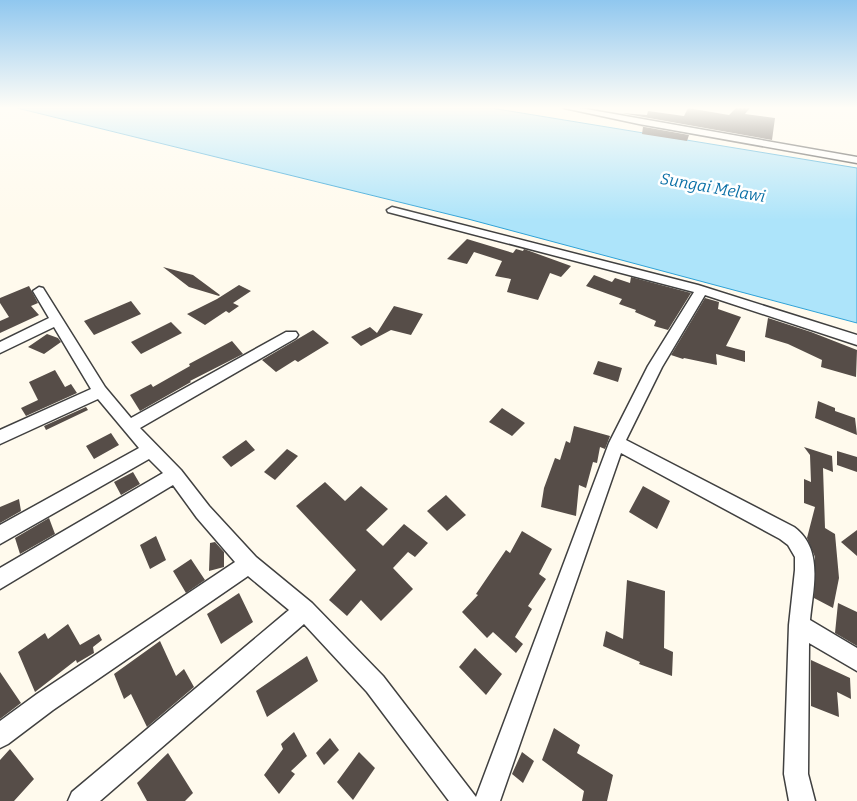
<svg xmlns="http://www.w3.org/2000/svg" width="857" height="801" font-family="Bitter,serif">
  <rect width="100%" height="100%" fill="#fffaed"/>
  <path fill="#ade4fa" stroke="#2fa2d7" d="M 17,108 L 491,108 L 857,168 L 857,323 L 468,219 Z"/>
  <path fill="#564d48" d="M 688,108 L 729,115 L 736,108 L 750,108 L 745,114 L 775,118 L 772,140 L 621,113 L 647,115 L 648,111 L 684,116 Z
    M 639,126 L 689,135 L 687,141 L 642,134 L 643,127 Z
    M 467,239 L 513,253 L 516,249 L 523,251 L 524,249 L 571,266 L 561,277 L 550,273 L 538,300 L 507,292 L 511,279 L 495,276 L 502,261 L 474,252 L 467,264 L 447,259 Z
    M 163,267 L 193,275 L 220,295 L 219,296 L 189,287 Z
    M 594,275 L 612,282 L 615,278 L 630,283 L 631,277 L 691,293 L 668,330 L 654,326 L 656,321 L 635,312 L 636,310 L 619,304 L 622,299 L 586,286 Z
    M 239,285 L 251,291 L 233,303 L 239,306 L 229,313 L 226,311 L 205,325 L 187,314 L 217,299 Z
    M 29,286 L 38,303 L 31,306 L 39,315 L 0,333 L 0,321 L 9,317 L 0,303 L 0,298 Z
    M 705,298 L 719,302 L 718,309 L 741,317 L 726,346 L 745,351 L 745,362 L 716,354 L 717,365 L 684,358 L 683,359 L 671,355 Z
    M 131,301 L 141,314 L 94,335 L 84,321 Z
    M 394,306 L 423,314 L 411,335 L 391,330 L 361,346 L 351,337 L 370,327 L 377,333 Z
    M 768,318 L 811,332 L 857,350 L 856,377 L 821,367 L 822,360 L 788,344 L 765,337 Z
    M 171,322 L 182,333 L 141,354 L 131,342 Z
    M 313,330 L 329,343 L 298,362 L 295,360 L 276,372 L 262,360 Z
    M 47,334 L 58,338 L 61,342 L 44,354 L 28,347 Z
    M 232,341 L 243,354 L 190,381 L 191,382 L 140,411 L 130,395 L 151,384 L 153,387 L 190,366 L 189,364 Z
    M 598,361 L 622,368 L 618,382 L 593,374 Z
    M 55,370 L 65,387 L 71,384 L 77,393 L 26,416 L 21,408 L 38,400 L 29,382 Z
    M 818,401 L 835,408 L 835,411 L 855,418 L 857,435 L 815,418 Z
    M 86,407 L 88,410 L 46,430 L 44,426 Z
    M 502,408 L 525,423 L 512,436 L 489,422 Z
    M 574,426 L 610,436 L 605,449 L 600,447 L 597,463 L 593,462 L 586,488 L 579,485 L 576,516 L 541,507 L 544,488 L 555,458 L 560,460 L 566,441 L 570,443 Z
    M 111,433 L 119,445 L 94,459 L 86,446 Z
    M 246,440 L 255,450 L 231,467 L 222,457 Z
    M 804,447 L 832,456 L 833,472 L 823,468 L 825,528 L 835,534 L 839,578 L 833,608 L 814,598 L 815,557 L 807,538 L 815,507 L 804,503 L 804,479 L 811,482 L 810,455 Z
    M 287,449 L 298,456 L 275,480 L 264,472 Z
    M 837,451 L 857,457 L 857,472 L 837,465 Z
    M 133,472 L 140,484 L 121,495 L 114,482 Z
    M 325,482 L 345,501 L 361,486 L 388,509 L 366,530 L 383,546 L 404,524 L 428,543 L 415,557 L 408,552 L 393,568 L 413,589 L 381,621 L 361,600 L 347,616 L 329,600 L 356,570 L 296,506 Z
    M 643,486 L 670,501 L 657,529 L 629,512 Z
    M 446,495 L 466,515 L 447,531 L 427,511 Z
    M 19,499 L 21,511 L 0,523 L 0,507 Z
    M 49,518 L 55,534 L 20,554 L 15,538 Z
    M 857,530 L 857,556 L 841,542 Z
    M 522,531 L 552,549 L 539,574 L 546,579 L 528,606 L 532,609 L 515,637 L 523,644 L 516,653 L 493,632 L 487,638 L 462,612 L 478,595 L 476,594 L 506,550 L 510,553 Z
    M 156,536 L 166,560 L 150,569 L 140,545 Z
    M 215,542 L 224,552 L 224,567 L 209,571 L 210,543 Z
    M 191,559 L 205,580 L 186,593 L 173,571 Z
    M 627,580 L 665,591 L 664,648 L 673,652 L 672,676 L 639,664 L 640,662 L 603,646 L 606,631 L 623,639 Z
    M 239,593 L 253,622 L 221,644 L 207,614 Z
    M 838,603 L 857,612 L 857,646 L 835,633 Z
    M 68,624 L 80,645 L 99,634 L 102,640 L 93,647 L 94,653 L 77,663 L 76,660 L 35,692 L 18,652 L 45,633 L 48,639 Z
    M 160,641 L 176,676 L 184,669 L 194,687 L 147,727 L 131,694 L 124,699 L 114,674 Z
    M 475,648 L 502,674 L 486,695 L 459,667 Z
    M 307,656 L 318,681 L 267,717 L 256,691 Z
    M 811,660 L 850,678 L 851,699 L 837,692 L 839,717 L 811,706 Z
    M 0,672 L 21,703 L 0,719 Z
    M 554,728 L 580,745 L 577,753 L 613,775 L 607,801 L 582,801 L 584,791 L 542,760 Z
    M 294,732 L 307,756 L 291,771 L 295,774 L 279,794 L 264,775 L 283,749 L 281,744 Z
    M 330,738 L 339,750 L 324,765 L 316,753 Z
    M 10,749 L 34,779 L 14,801 L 0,801 L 0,760 Z
    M 359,752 L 375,768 L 353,800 L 337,782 Z
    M 522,752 L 534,761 L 523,783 L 512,774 Z
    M 168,753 L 193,793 L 185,801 L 147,801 L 137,783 Z"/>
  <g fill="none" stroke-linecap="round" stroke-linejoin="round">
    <defs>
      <path id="minor" d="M 564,108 L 580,108 L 857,157 L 857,163 L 639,124 Z
        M 392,207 L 698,285 L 857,335 L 857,345 L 705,295 L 662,367 L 626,440 L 794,527 C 824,549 813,588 810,620 L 857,648 L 857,671 L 809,643 L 808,774 L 815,801 L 789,801 L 784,774 L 789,625 L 795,570 L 795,557 L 788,545 L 780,539 L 621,453 L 500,801 L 449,801 L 367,692 L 304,624 L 100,801 L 68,801 L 72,792 L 289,610 L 248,576 L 53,710 L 8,744 L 0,748 L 0,721 L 37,694 L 235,562 L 197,518 L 173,485 L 0,589 L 0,568 L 163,473 L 149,459 L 0,544 L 0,525 L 139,448 L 98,399 L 0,444 L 0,430 L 91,389 L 54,327 L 0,353 L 0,342 L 49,318 L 33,291 L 39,287 L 43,288 L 105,387 L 131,418 L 286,332 L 296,332 L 298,335 L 296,338 L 140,428 L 181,470 L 209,506 L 256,557 L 312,603 L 383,676 L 476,797 L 609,443 L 648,366 L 694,292 L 388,212 L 387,210 Z"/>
    </defs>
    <use href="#minor" stroke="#404040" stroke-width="3"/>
    <use href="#minor" fill="#fff" fill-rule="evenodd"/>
  </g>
  <linearGradient id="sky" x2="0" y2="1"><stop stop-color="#90c7ef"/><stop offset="0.49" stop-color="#fffdf7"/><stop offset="1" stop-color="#fffdf7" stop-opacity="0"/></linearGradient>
  <rect width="857" height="220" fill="url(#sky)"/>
  <g text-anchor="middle" stroke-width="5" stroke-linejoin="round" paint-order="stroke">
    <g font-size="16" font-style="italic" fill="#0d71a7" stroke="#fff">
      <text transform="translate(713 187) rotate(10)" y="6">Sungai Melawi</text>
    </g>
  </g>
</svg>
